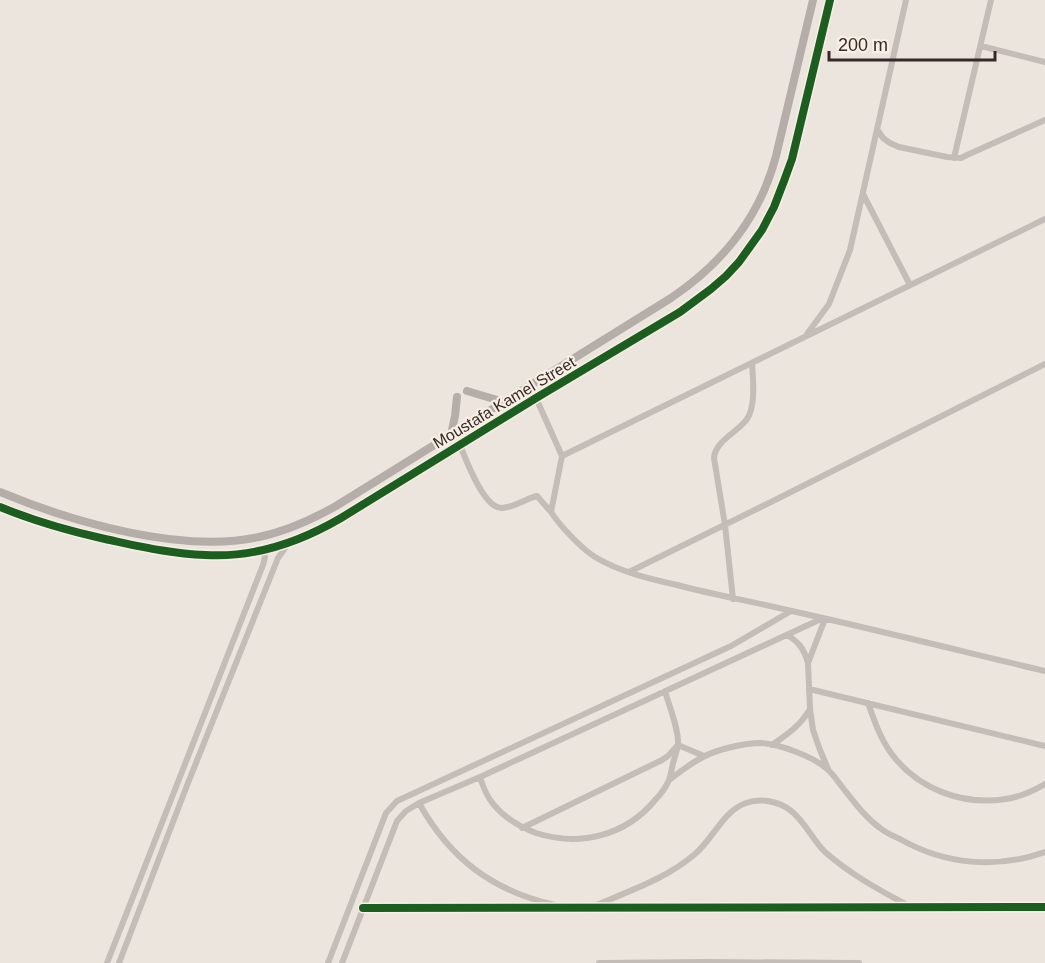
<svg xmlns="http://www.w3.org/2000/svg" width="1045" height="963" font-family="Arial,sans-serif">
  <rect width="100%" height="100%" fill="#ece5de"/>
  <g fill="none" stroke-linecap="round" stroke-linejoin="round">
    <path stroke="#c4bcb7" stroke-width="6" d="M 981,46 L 1045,62
      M 877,129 L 883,138 L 890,143 L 899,147 L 947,157 L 961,158 L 967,155 L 1045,120
      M 954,158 L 991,0
      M 863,194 L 910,285
      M 807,334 L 829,304 L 850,250 L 906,0
      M 536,398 L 562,456 L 551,512 C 560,526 582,549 595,557 C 620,572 650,579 677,585 C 715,595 754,602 792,611 C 877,630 961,651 1045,671
      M 460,445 C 466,460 484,509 502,508 C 516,507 525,499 537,496 L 551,512
      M 562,456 L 1045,219
      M 629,572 L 777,499 L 1045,364
      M 733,599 L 725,525 L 714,458 C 715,441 738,432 747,419 C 756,406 753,378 752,363
      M 825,619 L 808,663 L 810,709 L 813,730 L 820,750 L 828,769
      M 787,635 C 799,642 804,649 808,663
      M 809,689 L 1045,746
      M 868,703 C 874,720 880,738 891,753 C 917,789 963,806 1006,799 C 1020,797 1033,791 1045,784
      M 772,745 C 788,734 800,726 810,709
      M 480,777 C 483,787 487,797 494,805 C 505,818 520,827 536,833 C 580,847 626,836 656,799 C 661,794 666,787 669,780 C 671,775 672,768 673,763 C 675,757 677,750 678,745 C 679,729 669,706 665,691
      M 669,780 C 680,772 691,763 703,757 C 718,749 745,743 761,743 C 779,744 815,757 828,770 C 834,775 838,782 843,788 C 854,802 865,817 880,828 C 886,833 893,836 900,839 C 945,865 997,869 1045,852
      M 419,803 C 450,859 493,891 555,905
      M 522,828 L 662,760 L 668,756 L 678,745 L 704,756
      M 594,906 C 629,891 666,879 695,854 C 713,839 723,811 746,803 C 760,798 778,801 790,810 C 804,820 812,839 825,852 C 850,874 879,890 909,906
      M 363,908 L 1045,907
      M 107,963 L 263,565 L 265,557 L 263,549
      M 119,963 L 186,788 L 278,558 L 288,544
      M 328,963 L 386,813 L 397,801 L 731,646 L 791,611
      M 342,963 L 397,821 L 406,811 L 419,803 L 480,777 L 821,619
      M 599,963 L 705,962 L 859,963"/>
    <path stroke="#b5ada8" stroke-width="8" d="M 467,391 L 504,402
      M 451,435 L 455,416 L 457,397
      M 0,492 C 72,522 182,554 259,537 C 287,531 311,520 336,506 L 671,298 C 723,263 760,217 776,156 L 813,0
      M 0,507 C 34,521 69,531 105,539 C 138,546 171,554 205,555 C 253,558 300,542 341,518 L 536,398 L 680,312 L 711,289 L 726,276 L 739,262 L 762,230 L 774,207 L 784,181 L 792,159 L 830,0"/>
    <defs>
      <path id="cycleway" d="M 0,507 C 34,521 69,531 105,539 C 138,546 171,554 205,555 C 253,558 300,542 341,518 L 536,398 L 680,312 L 711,289 L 726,276 L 739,262 L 762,230 L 774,207 L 784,181 L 792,159 L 830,0
        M 363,908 L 1045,907"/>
    </defs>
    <use href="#cycleway" stroke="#f9efe4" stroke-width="11"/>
    <use href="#cycleway" stroke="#1b5e20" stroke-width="8"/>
  </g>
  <g text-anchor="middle" stroke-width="4.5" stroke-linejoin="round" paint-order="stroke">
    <g font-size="16" fill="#352a26" stroke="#f9efe4">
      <text transform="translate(504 402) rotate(-31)" y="6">Moustafa Kamel Street</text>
    </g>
  </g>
  <path d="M829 51v9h166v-9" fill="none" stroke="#352a26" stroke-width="3"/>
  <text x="838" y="51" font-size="18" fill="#352a26" stroke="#f9efe4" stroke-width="4.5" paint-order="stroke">200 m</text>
</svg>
